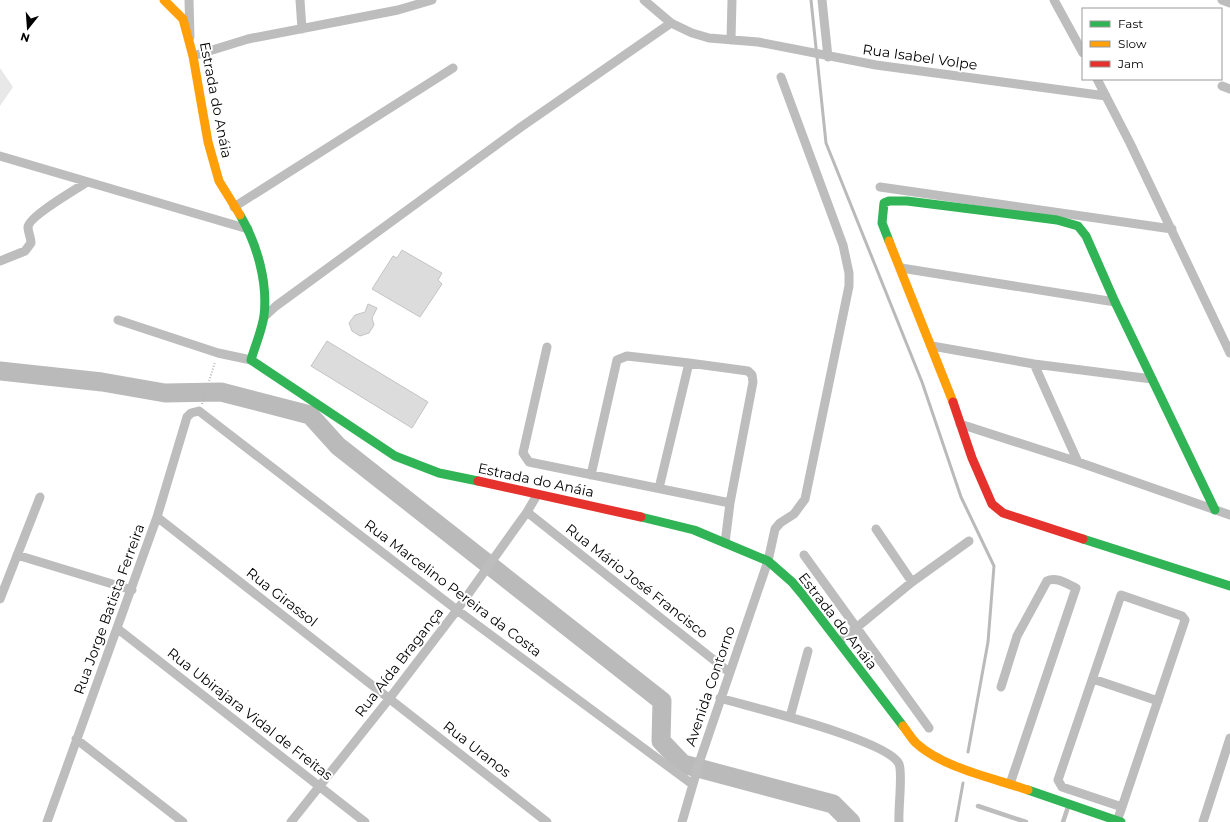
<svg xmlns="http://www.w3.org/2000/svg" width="1230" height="822" font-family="Montserrat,sans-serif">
  <rect width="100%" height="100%" fill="#fff"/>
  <path fill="#e8e8e8" d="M 0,68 L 13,87 L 0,106 Z"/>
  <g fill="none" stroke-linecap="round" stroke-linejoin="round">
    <path stroke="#bababa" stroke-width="3" d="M 811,0 L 826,143 L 922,382 L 961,497 L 994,566 L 988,642 L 968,752
      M 956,822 L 963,783"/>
    <path stroke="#bababa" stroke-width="19" d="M 0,371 L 102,382 L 165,393 L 221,392 L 310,415 L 338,446 L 662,701 L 661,741 L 683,764 L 833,804 L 851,822"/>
  </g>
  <path fill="#dcdcdc" stroke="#c4c4c4" d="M 402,250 L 442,273 L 438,280 L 442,284 L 420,317 L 372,289 L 393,256 L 397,258 Z
    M 368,304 L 377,308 L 372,318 L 374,325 L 369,333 L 360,336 L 352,331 L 349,323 L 355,315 L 365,312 Z
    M 327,341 L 428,402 L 412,428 L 311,366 Z"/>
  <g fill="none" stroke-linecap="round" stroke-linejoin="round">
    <path stroke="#b8b8b8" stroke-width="2" stroke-dasharray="1 2" stroke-linecap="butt" d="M 202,404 L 215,362"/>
    <path stroke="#bdbdbd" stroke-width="4.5" d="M 978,806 L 1026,822
      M 1063,822 L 1069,804"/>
    <path stroke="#bdbdbd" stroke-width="9" d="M 189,0 L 190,37
      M 300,0 L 302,29
      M 644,0 L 671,23 L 692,33 L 709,38 L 758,42 L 876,65 L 1106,96
      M 822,0 L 828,57
      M 1054,0 L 1083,53
      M 1222,0 L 1230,3
      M 731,40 L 732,0
      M 193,56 L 248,39 L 398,10 L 432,0
      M 1097,79 L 1130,143 L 1230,353
      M 1222,86 L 1230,89
      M 0,156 L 248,229
      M 880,187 L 1172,229
      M 234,207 L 453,68
      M 0,261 L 25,251 L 31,243 C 31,238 28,232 28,227 C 29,216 77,189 87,182
      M 901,268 L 1115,302
      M 264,317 L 276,306 L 521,127 L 671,23
      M 118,320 L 218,353 L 251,360
      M 932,346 L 1034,364 L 1152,379
      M 547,347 L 523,453 L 529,462 L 730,503
      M 1034,364 L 1078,462
      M 960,424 L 1078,462 L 1230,515
      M 591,475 L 617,360 L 627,356 L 689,363
      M 659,488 L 689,363 L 748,371 L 752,375 L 753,382 L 730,503 L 725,543
      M 527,512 L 729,672
      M 157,517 L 547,822
      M 876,529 L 912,582
      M 17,555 L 132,590
      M 804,555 L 929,728
      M 0,599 L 40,497
      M 118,629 L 365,822
      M 839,642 L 912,582 L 969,541
      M 1093,679 L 1158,701
      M 1001,687 L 1017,636 L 1047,581 C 1056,576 1067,584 1076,588 L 1010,784
      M 720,698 C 750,707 889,740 899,764 C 903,773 898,809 899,822
      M 790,717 L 808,651
      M 76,739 L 183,822
      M 1117,821 L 1122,807 L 1185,620 L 1182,616 L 1121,595 L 1058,780 L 1062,787 L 1122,807
      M 47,822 L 157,517 L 187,417 L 191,413 L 199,411 L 457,610 L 692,784
      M 291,822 L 389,699 L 457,610 L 527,512 L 537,495
      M 682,822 L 700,760 L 768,561 L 775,529 L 780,523 L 794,514 L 805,499 L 849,286 L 849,273 L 843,245 L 781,77
      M 1203,822 L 1230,738"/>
    <path stroke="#30b455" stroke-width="9" d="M 240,215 C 257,244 268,282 264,316 C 262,330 255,346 251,360 L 395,456 L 439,473 L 478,481
      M 889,241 L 882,223 L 884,203 L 889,201 L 907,201 L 1057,220 L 1078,226 L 1086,236 L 1115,302 L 1215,510
      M 641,517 L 694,530 L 768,561 L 792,582 L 802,594 L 903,726
      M 1083,539 L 1230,586
      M 1028,790 L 1121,822"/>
    <path stroke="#ff9f0a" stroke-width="9" d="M 164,0 L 183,19 L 193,56 L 208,142 L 219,181 L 240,215
      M 889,241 L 953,402
      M 903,726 C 907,731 911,738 916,743 C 943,768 993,778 1028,790"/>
    <path stroke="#e5322d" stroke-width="9" d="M 953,402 L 972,458 L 992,504 L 1003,513 L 1083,539
      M 478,481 L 641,517"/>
  </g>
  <g text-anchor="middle" stroke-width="4" stroke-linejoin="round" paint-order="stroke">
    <g font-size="14" fill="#000" stroke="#fff">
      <text transform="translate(920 57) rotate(8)" y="5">Rua Isabel Volpe</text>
      <text transform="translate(216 100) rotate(79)" y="5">Estrada do Anáia</text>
      <text transform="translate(536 480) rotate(12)" y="5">Estrada do Anáia</text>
      <text transform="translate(637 581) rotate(38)" y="5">Rua Mário José Francisco</text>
      <text transform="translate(453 588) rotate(37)" y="5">Rua Marcelino Pereira da Costa</text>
      <text transform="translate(282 597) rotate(38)" y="5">Rua Girassol</text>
      <text transform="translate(109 609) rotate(-70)" y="5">Rua Jorge Batista Ferreira</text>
      <text transform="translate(838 621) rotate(52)" y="5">Estrada do Anáia</text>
      <text transform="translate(399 662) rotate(-52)" y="5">Rua Aída Bragança</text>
      <text transform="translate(710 686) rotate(-71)" y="5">Avenida Contorno</text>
      <text transform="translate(250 714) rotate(38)" y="5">Rua Ubirajara Vidal de Freitas</text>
      <text transform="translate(477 749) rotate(38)" y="5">Rua Uranos</text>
    </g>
  </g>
  <rect x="1082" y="8" width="140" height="72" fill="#ffffff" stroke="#999999"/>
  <rect x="1090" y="21" width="20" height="6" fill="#30b455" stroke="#999999"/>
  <text x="1118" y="28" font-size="12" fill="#000000">Fast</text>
  <rect x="1090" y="41" width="20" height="6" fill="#ff9f0a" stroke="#999999"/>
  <text x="1118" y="48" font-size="12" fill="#000000">Slow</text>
  <rect x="1090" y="61" width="20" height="6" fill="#e5322d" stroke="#999999"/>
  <text x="1118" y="68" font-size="12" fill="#000000">Jam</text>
  <g transform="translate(28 28) rotate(197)" stroke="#ffffff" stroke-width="3" paint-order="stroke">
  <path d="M0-3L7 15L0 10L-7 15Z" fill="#000000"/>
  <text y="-6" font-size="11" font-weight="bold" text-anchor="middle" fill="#000000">N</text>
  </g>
</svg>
